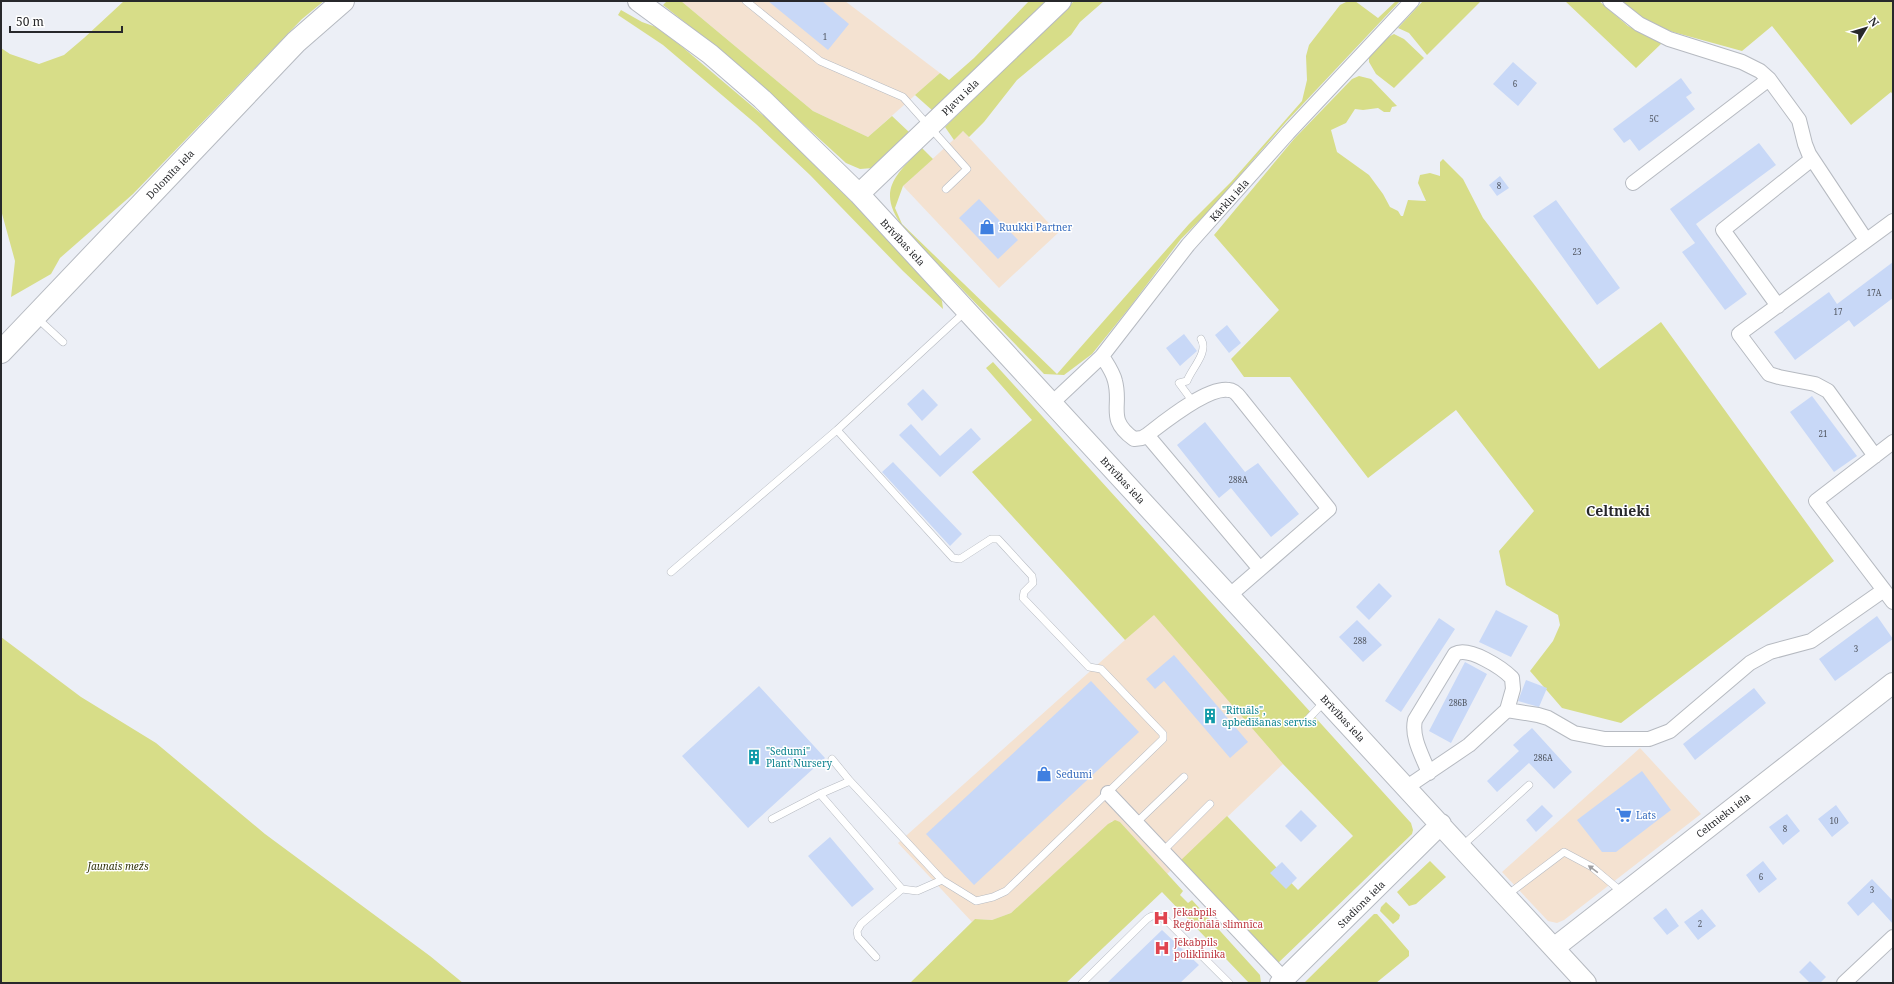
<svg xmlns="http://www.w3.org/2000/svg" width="1894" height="984" font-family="'Noto Serif',serif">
  <rect width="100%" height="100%" fill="#eceff6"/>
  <path fill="#f4e2d1" d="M 681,1 L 845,1 L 940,73 L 868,137 L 813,111 Z
    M 963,131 L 1058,233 L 999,288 L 903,186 Z
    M 1154,614 L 1283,764 L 1167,874 L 1120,822 L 1112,821 L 1011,913 L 992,920 L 975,919 L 972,922 L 898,843 Z
    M 1640,748 L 1701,814 L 1564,920 L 1557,923 L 1548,921 L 1502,872 Z"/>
  <path fill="#d7dd88" d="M 124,1 L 324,1 L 302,19 L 133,194 L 60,258 L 51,274 L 11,297 L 15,261 L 1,210 L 1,48 L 10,54 L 39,64 L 64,55 L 84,38 Z
    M 667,1 L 681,1 L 813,111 L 868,137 L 892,116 L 910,133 L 873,168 L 860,169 L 846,163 L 735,62 L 663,5 Z
    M 1029,1 L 1050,1 L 933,111 L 915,95 L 940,73 L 949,80 L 974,58 Z
    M 1074,1 L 1104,1 L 1080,22 L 1071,35 L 1017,80 L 984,122 L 969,137 L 963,131 L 954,140 L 945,127 Z
    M 1348,1 L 1355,1 L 1378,18 L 1396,1 L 1400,1 L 1286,122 L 1210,210 L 1181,239 L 1130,307 L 1092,354 L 1064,375 L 1044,374 L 905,230 C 876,192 893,177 922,148 L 933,159 L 903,186 L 895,208 L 902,224 L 1057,374 L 1189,224 L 1231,182 L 1302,101 L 1307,80 L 1306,56 L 1309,45 L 1340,5 Z
    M 1423,1 L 1481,1 L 1427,55 L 1409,33 L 1398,28 Z
    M 1565,1 L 1599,1 L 1628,26 L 1662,43 L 1636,68 Z
    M 1619,1 L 1893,1 L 1893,95 L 1891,92 L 1851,125 L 1772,26 L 1742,51 L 1673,32 L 1651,24 Z
    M 621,10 L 642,22 L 656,27 L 680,45 L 772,123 L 868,218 L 939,294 L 942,301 L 943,309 L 903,271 L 810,175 L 756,124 L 663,45 L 618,15 Z
    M 1394,34 L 1404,39 L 1424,58 L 1394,88 L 1376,74 L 1369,62 L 1369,57 L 1383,40 Z
    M 1359,76 L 1371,79 L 1397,106 L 1392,107 L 1390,112 L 1384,112 L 1378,108 L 1363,110 L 1355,109 L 1346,123 L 1331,130 L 1337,152 L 1369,175 L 1383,194 L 1390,207 L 1398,211 L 1401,216 L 1403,216 L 1408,200 L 1426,201 L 1418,183 L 1420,175 L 1430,173 L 1440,176 L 1440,162 L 1443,159 L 1463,179 L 1483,218 L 1599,369 L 1661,322 L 1834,561 L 1621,723 L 1562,708 L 1530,671 L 1553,641 L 1560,625 L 1558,615 L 1506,585 L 1499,551 L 1534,511 L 1456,410 L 1368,478 L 1290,377 L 1244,377 L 1231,359 L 1279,310 L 1214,235 L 1294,139 L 1352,79 Z
    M 993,362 L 1411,823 L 1413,830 L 1412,834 L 1276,965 L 1180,861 L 1227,816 L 1298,890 L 1353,836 L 1283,764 L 1154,615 L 1125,640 L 972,472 L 1032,420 L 986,368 Z
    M 1,637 L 81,697 L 156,743 L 265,834 L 430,956 L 463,983 L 1,983 Z
    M 1115,820 L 1120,822 L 1183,891 L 1180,895 L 1188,903 L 1192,900 L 1260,975 L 1261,983 L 1249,983 L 1162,892 L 1066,983 L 910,983 L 975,919 L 992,920 L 1011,913 L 1108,824 Z
    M 1430,861 L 1446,877 L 1416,904 L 1409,906 L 1397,892 Z
    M 1386,902 L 1400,915 L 1399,919 L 1393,924 L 1380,911 L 1381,907 Z
    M 1374,914 L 1377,914 L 1409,951 L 1409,956 L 1376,983 L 1304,983 Z"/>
  <path fill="#c8d8f7" d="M 768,1 L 822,1 L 849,24 L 828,50 Z
    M 1513,62 L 1537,83 L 1518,106 L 1493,84 Z
    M 1681,78 L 1692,93 L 1686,97 L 1695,109 L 1639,151 L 1630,139 L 1624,143 L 1613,129 Z
    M 1759,143 L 1776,165 L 1696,224 L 1747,294 L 1725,310 L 1682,252 L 1695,243 L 1670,209 Z
    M 1500,176 L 1509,188 L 1497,196 L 1489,185 Z
    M 979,199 L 1018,240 L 998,259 L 959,218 Z
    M 1556,200 L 1620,288 L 1597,305 L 1533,216 Z
    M 1893,262 L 1893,298 L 1854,327 L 1849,320 L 1795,360 L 1774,332 L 1829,292 L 1837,304 Z
    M 1227,325 L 1241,343 L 1229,353 L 1215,335 Z
    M 1184,334 L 1197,351 L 1180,366 L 1166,348 Z
    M 923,389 L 938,405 L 922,421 L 907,404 Z
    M 1812,396 L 1857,456 L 1834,472 L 1790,412 Z
    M 1205,422 L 1245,472 L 1258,463 L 1299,514 L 1271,537 L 1231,488 L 1219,498 L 1177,445 Z
    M 911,424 L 940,456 L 971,428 L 981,439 L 940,477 L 899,435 Z
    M 893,462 L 962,534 L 950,546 L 882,472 Z
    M 1379,583 L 1392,596 L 1369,620 L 1356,607 Z
    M 1496,610 L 1528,626 L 1511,657 L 1479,642 Z
    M 1877,616 L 1893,639 L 1835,681 L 1819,659 Z
    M 1439,618 L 1455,629 L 1401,712 L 1385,701 Z
    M 1357,620 L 1382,645 L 1363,662 L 1339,637 Z
    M 1174,655 L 1248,742 L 1230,758 L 1164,681 L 1155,689 L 1146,679 Z
    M 1465,662 L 1487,674 L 1451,743 L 1429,731 Z
    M 1526,680 L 1547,688 L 1539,707 L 1518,701 Z
    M 1091,681 L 1139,732 L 974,885 L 926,834 Z
    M 759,686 L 825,758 L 748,828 L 682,756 Z
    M 1754,688 L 1766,703 L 1695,760 L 1683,744 Z
    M 1532,728 L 1572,772 L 1554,789 L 1529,763 L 1497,792 L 1487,781 L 1519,751 L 1513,745 Z
    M 1642,771 L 1671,810 L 1616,852 L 1602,852 L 1577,820 Z
    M 1542,805 L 1553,816 L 1536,832 L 1526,820 Z
    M 1836,805 L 1849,823 L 1832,837 L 1818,819 Z
    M 1301,810 L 1317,826 L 1301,842 L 1285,826 Z
    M 1787,814 L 1800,831 L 1783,845 L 1769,827 Z
    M 830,837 L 874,889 L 852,907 L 808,856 Z
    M 1763,861 L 1777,879 L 1759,893 L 1746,875 Z
    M 1282,862 L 1297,878 L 1286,889 L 1270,873 Z
    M 1872,879 L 1893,901 L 1893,924 L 1873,902 L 1858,916 L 1847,903 Z
    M 1666,908 L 1679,926 L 1667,935 L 1653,918 Z
    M 1702,909 L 1716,926 L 1698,940 L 1684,922 Z
    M 1162,930 L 1199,965 L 1180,983 L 1107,983 Z
    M 1810,961 L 1826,977 L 1820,983 L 1810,983 L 1799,972 Z"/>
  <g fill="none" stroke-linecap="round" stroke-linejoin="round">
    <defs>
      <path id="lane" d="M 746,1 L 820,61 L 903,97 L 967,169 L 946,189
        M 37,318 L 63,342
        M 1193,402 L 1179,383 L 1187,381 C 1192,368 1209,352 1201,339
        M 671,572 L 837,430
        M 1309,718 L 1324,702
        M 832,759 L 850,781 L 942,880
        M 820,794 L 902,889 L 917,891 L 942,880 L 976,901 L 993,897 L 1006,891 L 1163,739 L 1163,734 L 1101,669 L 1089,667 L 1023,598 L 1024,592 L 1033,583 L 1032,576 L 998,539 L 991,539 L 960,559 L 953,558 L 837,430 L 966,311
        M 772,819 L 820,794 L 850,781
        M 1136,823 L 1184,777
        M 1462,846 L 1529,785
        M 1163,851 L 1210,804
        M 1507,895 L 1564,852 L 1592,867 L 1623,893
        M 876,957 L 858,937 L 857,931 L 861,924 L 902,889
        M 1082,983 L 1147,919 C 1154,913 1159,916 1167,921 L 1229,983"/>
      <path id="street" d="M 1610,1 L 1639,24 L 1669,39 L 1742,62 L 1760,71 L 1769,79 L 1799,120 L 1805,144 L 1809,154 L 1866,240
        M 1633,183 L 1769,79
        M 1778,306 L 1723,230 L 1812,159
        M 1102,356 C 1107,364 1113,372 1115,381 C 1122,407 1106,419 1134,439 L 1142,438 L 1147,435 C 1164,422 1208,386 1229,390 C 1234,390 1238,395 1241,399 L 1329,509 L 1260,569 L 1147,435
        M 1052,403 L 1102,356 L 1188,245 L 1288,133 L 1412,1
        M 1893,442 L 1816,501 L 1893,602
        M 1875,456 L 1828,391 L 1815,384 L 1779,377 L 1769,374 L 1739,334 L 1893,221
        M 1230,595 L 1260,569
        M 1429,773 C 1423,757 1411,738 1415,720 L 1455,654 C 1469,646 1502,668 1512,678 L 1513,689 L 1507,710
        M 1407,787 L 1469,745 L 1507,710 L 1538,715 L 1548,718 L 1574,733 L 1605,739 L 1649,739 L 1670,731 L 1750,663 L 1770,652 L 1811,641 L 1884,590
        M 1108,793 L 1284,979
        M 1844,983 L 1893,937"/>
      <path id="secondary" d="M 638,1 L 710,54 L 762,99 L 859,194 L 1586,983
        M 859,194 L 1061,1
        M 1554,948 L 1893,683
        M 1280,983 L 1441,824"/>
      <path id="primary" d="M 1,352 L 296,42 L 343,1"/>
    </defs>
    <use href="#lane" stroke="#b6bac1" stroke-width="8"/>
    <use href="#street" stroke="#b6bac1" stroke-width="16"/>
    <use href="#secondary" stroke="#b6bac1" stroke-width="22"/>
    <use href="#primary" stroke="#b6bac1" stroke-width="24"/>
    <use href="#lane" stroke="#fff" stroke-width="7"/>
    <use href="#street" stroke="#fff" stroke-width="14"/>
    <use href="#secondary" stroke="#fff" stroke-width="20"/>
    <use href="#primary" stroke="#fff" stroke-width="22"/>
  </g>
  <defs><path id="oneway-solid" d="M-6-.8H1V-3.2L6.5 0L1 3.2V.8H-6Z"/></defs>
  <use fill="#9e9ea0" href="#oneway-solid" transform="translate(1593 869) rotate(-144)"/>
  <defs>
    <symbol id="shop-bare" viewBox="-9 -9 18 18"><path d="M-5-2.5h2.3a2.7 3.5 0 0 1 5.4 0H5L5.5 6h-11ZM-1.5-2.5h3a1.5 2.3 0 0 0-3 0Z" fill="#3f7fe0" stroke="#fff" stroke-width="2.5" paint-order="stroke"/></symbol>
    <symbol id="building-bare" viewBox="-9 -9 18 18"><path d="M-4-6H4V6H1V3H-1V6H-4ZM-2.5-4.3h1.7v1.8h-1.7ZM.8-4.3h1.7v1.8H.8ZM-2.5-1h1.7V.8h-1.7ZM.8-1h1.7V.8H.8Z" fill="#0f9aa8" stroke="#fff" stroke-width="2.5" paint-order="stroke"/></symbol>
    <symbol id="supermarket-bare" viewBox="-9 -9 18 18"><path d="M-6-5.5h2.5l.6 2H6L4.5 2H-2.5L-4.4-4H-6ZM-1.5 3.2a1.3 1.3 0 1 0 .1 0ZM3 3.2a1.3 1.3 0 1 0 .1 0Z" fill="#3f7fe0" stroke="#fff" stroke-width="2.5" paint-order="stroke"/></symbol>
    <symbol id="hospital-bare" viewBox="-9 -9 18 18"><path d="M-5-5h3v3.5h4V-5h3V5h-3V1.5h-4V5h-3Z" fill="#e0444e" stroke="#fff" stroke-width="2.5" paint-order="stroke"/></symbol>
  </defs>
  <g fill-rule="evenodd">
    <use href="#shop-bare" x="976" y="216" width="22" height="22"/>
    <use href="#building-bare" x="1199" y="705" width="22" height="22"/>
    <use href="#building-bare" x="743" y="746" width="22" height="22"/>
    <use href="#shop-bare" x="1033" y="763" width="22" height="22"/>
    <use href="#supermarket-bare" x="1613" y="804" width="22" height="22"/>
    <use href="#hospital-bare" x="1150" y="907" width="22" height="22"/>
    <use href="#hospital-bare" x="1151" y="937" width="22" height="22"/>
  </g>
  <g text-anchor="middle" stroke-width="3" stroke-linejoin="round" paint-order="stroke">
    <g font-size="8" fill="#4f545e">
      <text x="825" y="40">1</text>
      <text x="1515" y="87">6</text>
      <text x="1654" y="122">5C</text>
      <text x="1499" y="189">8</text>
      <text x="1577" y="255">23</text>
      <text x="1874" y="296">17A</text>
      <text x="1838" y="315">17</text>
      <text x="1823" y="437">21</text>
      <text x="1238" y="483">288A</text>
      <text x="1360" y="644">288</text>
      <text x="1856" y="652">3</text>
      <text x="1458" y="706">286B</text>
      <text x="1543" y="761">286A</text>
      <text x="1834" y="824">10</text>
      <text x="1785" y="832">8</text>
      <text x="1761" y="880">6</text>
      <text x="1872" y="893">3</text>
      <text x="1700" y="927">2</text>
    </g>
    <g font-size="10" fill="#27282b" stroke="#fff">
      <text transform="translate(960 97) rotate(-44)" y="4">Pļavu iela</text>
      <text transform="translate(170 174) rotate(-46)" y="4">Dolomīta iela</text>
      <text transform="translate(1229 200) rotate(-48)" y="4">Kārklu iela</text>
      <text transform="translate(903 242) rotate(47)" y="4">Brīvības iela</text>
      <text transform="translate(1123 480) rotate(47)" y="4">Brīvības iela</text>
      <text transform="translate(1343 718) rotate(47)" y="4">Brīvības iela</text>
      <text transform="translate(1723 815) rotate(-38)" y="4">Celtnieku iela</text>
      <text transform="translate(1361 904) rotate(-45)" y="4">Stadiona iela</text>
    </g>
    <g font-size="10" fill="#366cbe" stroke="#fff" text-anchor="start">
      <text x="999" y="231">Ruukki Partner</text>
      <text x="1056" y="778">Sedumi</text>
      <text x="1636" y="819">Lats</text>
    </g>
    <g font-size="10" fill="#0d838f" stroke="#fff" text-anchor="start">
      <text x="1222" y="714">"Rituāls",<tspan x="1222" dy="12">apbedīšanas serviss</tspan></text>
      <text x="766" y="755">"Sedumi"<tspan x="766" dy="12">Plant Nursery</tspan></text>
    </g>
    <g font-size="10" font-style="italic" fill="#32340b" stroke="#fff">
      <text x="118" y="870">Jaunais mežs</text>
    </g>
    <g font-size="10" fill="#be3a42" stroke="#fff" text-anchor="start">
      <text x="1173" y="916">Jēkabpils<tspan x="1173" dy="12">Reģionālā slimnīca</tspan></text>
      <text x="1174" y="946">Jēkabpils<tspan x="1174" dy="12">poliklīnika</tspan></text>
    </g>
    <g font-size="14" font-weight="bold" fill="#27282b" stroke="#fff">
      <text x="1618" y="516">Celtnieki</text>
    </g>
  </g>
  <rect width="1894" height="984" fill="none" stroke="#27282b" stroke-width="4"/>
  <g transform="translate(1866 28) rotate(52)" stroke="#ffffff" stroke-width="3" paint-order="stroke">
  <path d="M0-3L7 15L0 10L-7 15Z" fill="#27282b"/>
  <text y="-6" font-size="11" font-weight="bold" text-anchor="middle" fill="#27282b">N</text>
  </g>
  <path d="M10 26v6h112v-6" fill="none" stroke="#27282b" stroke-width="2"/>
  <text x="16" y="26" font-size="12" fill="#27282b" stroke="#ffffff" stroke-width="3" paint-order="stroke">50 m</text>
</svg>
